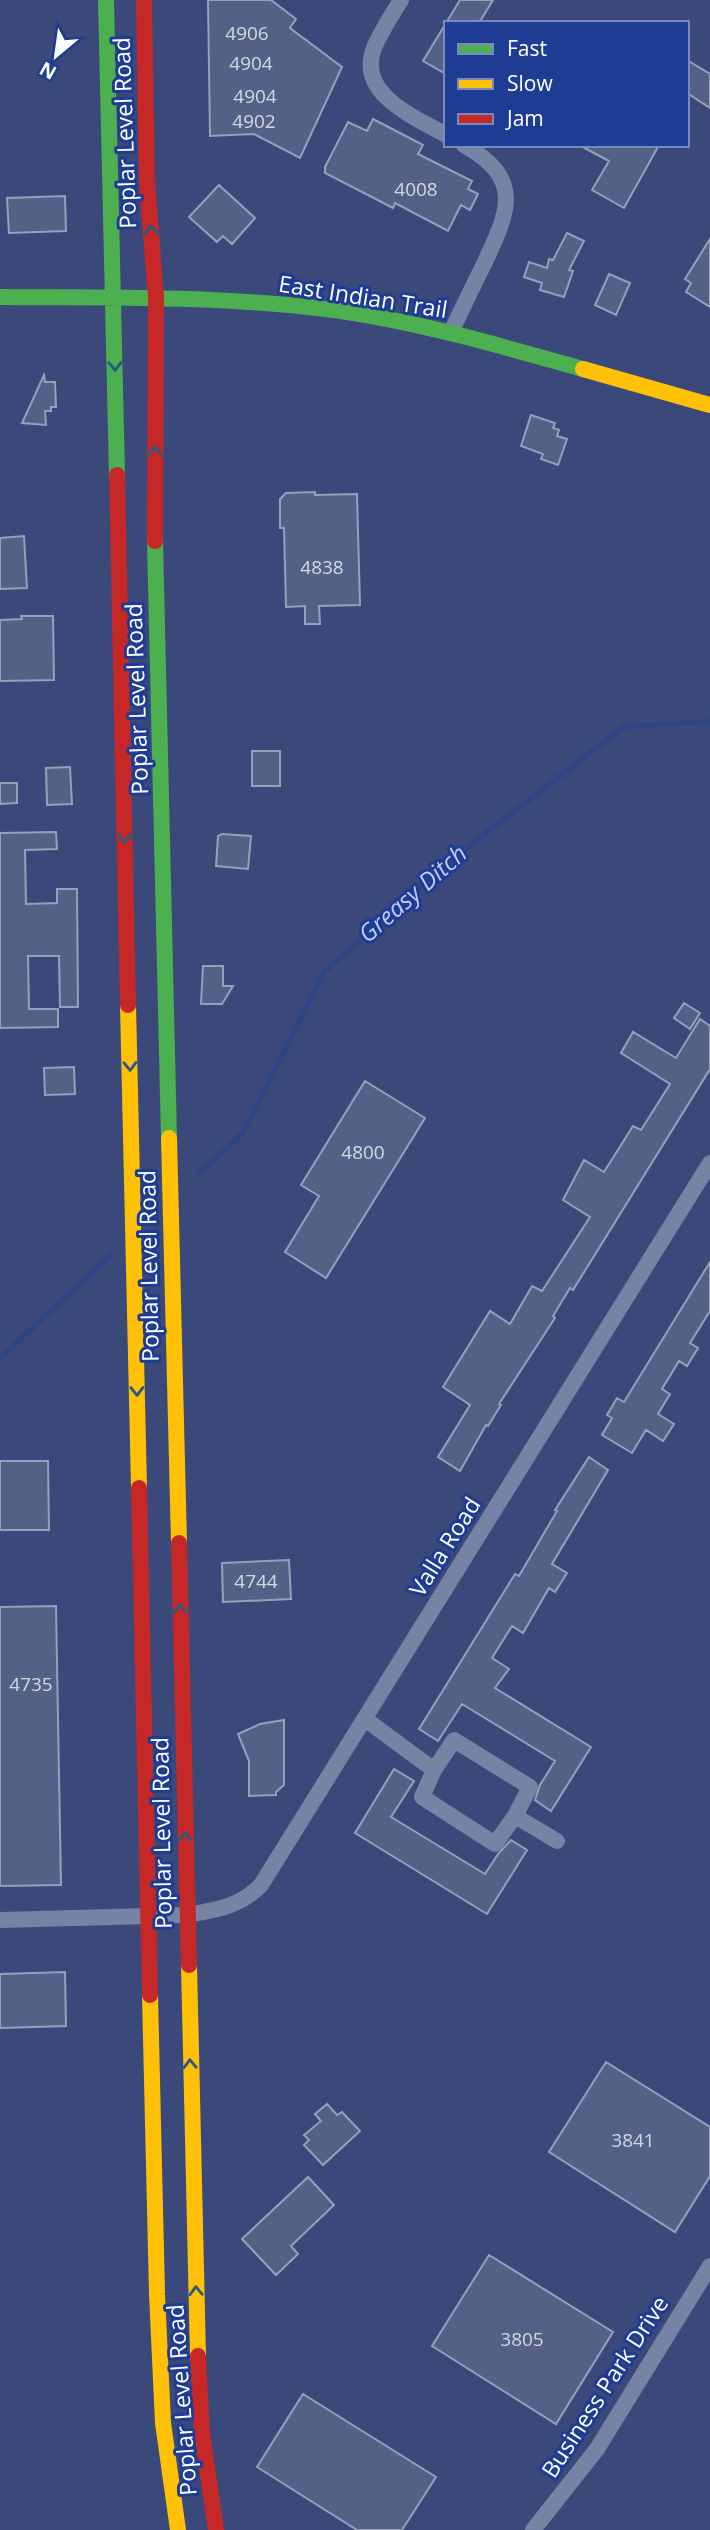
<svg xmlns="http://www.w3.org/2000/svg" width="710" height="2530" font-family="'Open Sans',sans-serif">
  <rect width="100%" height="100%" fill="#3a4979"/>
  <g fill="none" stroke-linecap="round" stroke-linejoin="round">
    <path stroke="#2f4484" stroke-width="6" d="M 201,1172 L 242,1134 L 325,971 L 447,863 L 625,726 L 710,722
      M 0,1358 L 111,1255"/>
  </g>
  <path fill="#546187" stroke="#979fba" stroke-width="2" d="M 208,0 L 271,0 L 296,19 L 290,28 L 342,67 L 300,158 L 254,134 L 210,136 Z
    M 460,0 L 493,0 L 479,23 L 446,23 Z
    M 446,23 L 446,74 L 423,61 Z
    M 687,60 L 710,74 L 710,108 L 687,93 Z
    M 373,119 L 423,145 L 418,154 L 472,181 L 468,189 L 478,194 L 470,210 L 461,205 L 448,231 L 395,203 L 393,208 L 325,173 L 325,167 L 348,122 L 367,131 Z
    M 579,145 L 659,145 L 624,208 L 592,190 L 609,161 Z
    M 219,185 L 255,218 L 232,244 L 223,236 L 217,242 L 189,217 Z
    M 65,196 L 66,231 L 9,233 L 7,198 Z
    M 567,233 L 584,241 L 569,270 L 573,271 L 564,297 L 540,290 L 542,283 L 524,277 L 529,262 L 547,268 L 549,259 L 553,260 Z
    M 710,239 L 710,307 L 686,292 L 691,283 L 685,279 Z
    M 609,274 L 630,283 L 616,315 L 595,305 Z
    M 44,375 L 45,382 L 55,382 L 56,407 L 51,407 L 51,411 L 45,411 L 46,425 L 22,423 Z
    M 531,415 L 555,423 L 553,428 L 559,430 L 557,436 L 567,439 L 558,465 L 541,459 L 543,454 L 521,446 Z
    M 315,492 L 315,495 L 357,494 L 360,605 L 319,606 L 320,624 L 305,624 L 305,606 L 286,607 L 284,528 L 280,528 L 280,499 L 286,493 Z
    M 24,536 L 27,588 L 0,589 L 0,538 Z
    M 21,616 L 53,616 L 54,680 L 0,681 L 0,620 L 22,619 Z
    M 252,751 L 280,751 L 280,786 L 252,786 Z
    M 70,767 L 72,804 L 47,805 L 46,768 Z
    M 0,783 L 17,783 L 17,803 L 0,804 Z
    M 56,832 L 57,849 L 25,850 L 26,904 L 57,903 L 57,889 L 77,889 L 78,1007 L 60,1007 L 59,956 L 28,956 L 29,1009 L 58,1009 L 58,1027 L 0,1028 L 0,833 Z
    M 222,834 L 251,836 L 248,869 L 216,866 L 218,836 Z
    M 203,966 L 223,966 L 223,986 L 233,986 L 222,1004 L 201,1004 Z
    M 684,1003 L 700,1013 L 690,1029 L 674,1018 Z
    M 700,1019 L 710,1026 L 710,1069 L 573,1290 L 570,1288 L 553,1316 L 555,1318 L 499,1404 L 501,1405 L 488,1426 L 486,1425 L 460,1471 L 438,1457 L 470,1405 L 443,1387 L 490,1311 L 510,1324 L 532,1286 L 542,1291 L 590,1217 L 563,1200 L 584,1160 L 604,1172 L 633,1126 L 641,1130 L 670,1084 L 621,1053 L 633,1032 L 676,1058 Z
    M 74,1067 L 75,1094 L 45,1095 L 44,1068 Z
    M 365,1081 L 425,1118 L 326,1278 L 285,1252 L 319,1196 L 301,1185 Z
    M 710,1262 L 710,1311 L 690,1343 L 698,1348 L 687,1366 L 679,1361 L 662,1389 L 670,1394 L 658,1414 L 674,1424 L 663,1441 L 646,1430 L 632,1453 L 602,1435 L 612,1418 L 607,1415 L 617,1398 L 624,1402 Z
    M 589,1457 L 608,1470 L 552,1564 L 567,1573 L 555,1592 L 549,1588 L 523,1633 L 512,1626 L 492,1658 L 509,1669 L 495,1688 L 591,1747 L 551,1811 L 535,1800 L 540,1785 L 555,1761 L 462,1704 L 438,1741 L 419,1729 L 515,1574 L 519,1576 L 557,1511 L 555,1510 Z
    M 0,1461 L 48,1461 L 49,1530 L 0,1530 Z
    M 289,1560 L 291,1599 L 223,1602 L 222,1563 Z
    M 56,1606 L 61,1885 L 0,1886 L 0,1607 Z
    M 284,1720 L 284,1785 L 276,1792 L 276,1795 L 249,1796 L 249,1761 L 238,1734 L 260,1724 Z
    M 394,1769 L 414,1781 L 391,1817 L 485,1874 L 498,1854 L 511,1840 L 527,1850 L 487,1914 L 355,1833 Z
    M 65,1972 L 66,2026 L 0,2028 L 0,1974 Z
    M 606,2062 L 710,2127 L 710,2176 L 675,2232 L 549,2152 Z
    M 327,2104 L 337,2115 L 342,2112 L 360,2131 L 323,2165 L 304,2145 L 309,2140 L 304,2135 L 321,2121 L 315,2114 Z
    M 308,2177 L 334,2205 L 291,2246 L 298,2254 L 276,2275 L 242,2239 Z
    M 489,2255 L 613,2332 L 556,2424 L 432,2346 Z
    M 303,2394 L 436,2477 L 402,2530 L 357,2530 L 257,2467 Z"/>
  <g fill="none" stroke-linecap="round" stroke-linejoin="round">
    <path stroke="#7783a4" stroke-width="16" d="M 401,0 C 392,15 381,31 374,48 C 356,94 415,117 446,135
      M 451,332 C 462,309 473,286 484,264 C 509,211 524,179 464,145
      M 365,1719 L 434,1770 L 454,1740 L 530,1787 L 515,1816 L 495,1844 L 422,1797 L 434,1770
      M 515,1816 L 557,1841
      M 0,1920 L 187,1915 C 215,1910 240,1907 261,1885 L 710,1163
      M 533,2530 L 597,2449 L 710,2266"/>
    <path stroke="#4caf50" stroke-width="16" d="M 106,0 L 117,475
      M 0,297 C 121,298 246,295 366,315 C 440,328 511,349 583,369
      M 155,541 L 169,1138"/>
    <path stroke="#ffc107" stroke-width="16" d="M 583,369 L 710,405
      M 128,1005 L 139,1488
      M 169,1138 L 179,1543
      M 189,1965 L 198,2356
      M 150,1995 L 157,2294 L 163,2423 L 178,2530"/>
    <path stroke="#c62828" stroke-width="16" d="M 144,0 L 147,182 L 156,298 L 155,541
      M 117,475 L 128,1005
      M 139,1488 L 150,1995
      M 179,1543 L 189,1965
      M 198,2356 L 202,2433 L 216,2530"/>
  </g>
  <defs><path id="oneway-chevron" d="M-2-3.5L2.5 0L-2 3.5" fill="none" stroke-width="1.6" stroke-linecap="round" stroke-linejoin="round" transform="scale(1.75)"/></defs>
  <g stroke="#2a5983">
    <use href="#oneway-chevron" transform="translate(151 230) rotate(-94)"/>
    <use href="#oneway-chevron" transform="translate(115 366) rotate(89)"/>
    <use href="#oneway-chevron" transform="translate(155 451) rotate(-90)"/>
    <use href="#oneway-chevron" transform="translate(125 838) rotate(89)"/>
    <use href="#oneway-chevron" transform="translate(130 1066) rotate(89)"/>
    <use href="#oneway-chevron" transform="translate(137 1391) rotate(89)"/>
    <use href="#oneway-chevron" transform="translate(180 1609) rotate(-92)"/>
    <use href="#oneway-chevron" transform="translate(185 1837) rotate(-91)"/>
    <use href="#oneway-chevron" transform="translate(190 2064) rotate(-92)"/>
    <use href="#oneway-chevron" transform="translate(196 2291) rotate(-92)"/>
  </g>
  <g text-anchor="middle" stroke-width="6" stroke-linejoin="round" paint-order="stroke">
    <g font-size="19" fill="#d4d8e1">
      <text x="247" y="40">4906</text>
      <text x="251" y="70">4904</text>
      <text x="255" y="103">4904</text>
      <text x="254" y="128">4902</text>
      <text x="416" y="196">4008</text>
      <text x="322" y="574">4838</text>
      <text x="363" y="1159">4800</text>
      <text x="256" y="1588">4744</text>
      <text x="31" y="1691">4735</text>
      <text x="633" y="2147">3841</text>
      <text x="522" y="2346">3805</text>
    </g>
    <g font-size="23" fill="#fff" stroke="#1f3c94">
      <text transform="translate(125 133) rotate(-92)" y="8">Poplar Level Road</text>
      <text transform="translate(363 297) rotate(9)" y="8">East Indian Trail</text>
      <text transform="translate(137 699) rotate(-92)" y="8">Poplar Level Road</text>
      <text transform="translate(149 1266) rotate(-91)" y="8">Poplar Level Road</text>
      <text transform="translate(445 1547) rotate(-58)" y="8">Valla Road</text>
      <text transform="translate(162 1833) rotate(-91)" y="8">Poplar Level Road</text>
      <text transform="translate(605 2387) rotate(-57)" y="8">Business Park Drive</text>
      <text transform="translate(182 2400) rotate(-94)" y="8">Poplar Level Road</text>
    </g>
    <g font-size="24" font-style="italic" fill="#bfcdf5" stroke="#1f3c94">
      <text transform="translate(413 894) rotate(-41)" y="8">Greasy Ditch</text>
    </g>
  </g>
  <rect x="444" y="21" width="245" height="126" fill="#1f3c94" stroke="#798abf" stroke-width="2"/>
  <rect x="458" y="44" width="35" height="10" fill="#4caf50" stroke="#798abf" stroke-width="2"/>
  <text x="507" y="56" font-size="21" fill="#ffffff">Fast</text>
  <rect x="458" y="79" width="35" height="10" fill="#ffc107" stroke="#798abf" stroke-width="2"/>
  <text x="507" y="91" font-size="21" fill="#ffffff">Slow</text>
  <rect x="458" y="114" width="35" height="10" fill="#c62828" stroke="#798abf" stroke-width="2"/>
  <text x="507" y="126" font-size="21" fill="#ffffff">Jam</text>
  <g transform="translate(56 56) rotate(209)" stroke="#1f3c94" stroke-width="5" paint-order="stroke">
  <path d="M0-5L12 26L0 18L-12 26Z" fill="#ffffff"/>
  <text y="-10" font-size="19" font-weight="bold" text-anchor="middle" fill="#ffffff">N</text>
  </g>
</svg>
